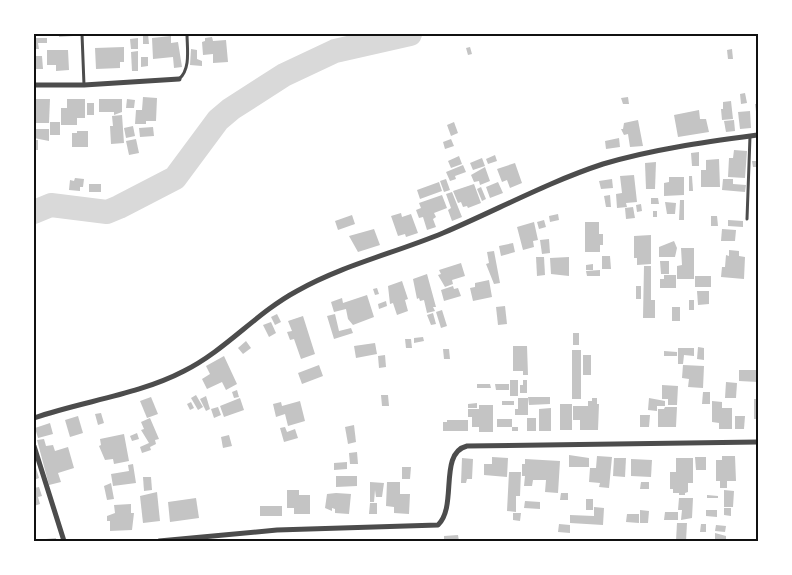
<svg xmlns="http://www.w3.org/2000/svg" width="792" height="575" viewBox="0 0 792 575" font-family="Roboto,sans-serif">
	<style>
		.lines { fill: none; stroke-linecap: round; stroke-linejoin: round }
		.river { stroke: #d9d9d9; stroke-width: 24 }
		.building { fill: #c4c4c4 }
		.service { stroke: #4c4c4c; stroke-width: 3 }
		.minor { stroke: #4c4c4c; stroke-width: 5 }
		.neatline { fill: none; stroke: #111; stroke-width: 2 }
	</style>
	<rect width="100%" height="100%" fill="#fff"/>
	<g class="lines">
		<path class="river" d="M34 212 51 205 107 212 119 207 175 178 218 120 231 109 284 75 335 51 410 34"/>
	</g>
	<g class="building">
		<path d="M59 34H73V36L59 37Z"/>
		<path d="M143 34H148L149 44H143Z"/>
		<path d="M171 36V43L178 42 182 67 174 68 173 57 153 59 152 38Z"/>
		<path d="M212 37 213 41 226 40 228 62 213 63V54L203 55 202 42 205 41V38Z"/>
		<path d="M34 38H47V43H38L39 49H34Z"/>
		<path d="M138 38V49H131L130 39Z"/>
		<path d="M124 47V62H120V68L96 69 95 48Z"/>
		<path d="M470 47 472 54 468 55 466 48Z"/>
		<path d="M191 49 197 50V59L202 61V66L190 65Z"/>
		<path d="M732 49 733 59H728L727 50Z"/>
		<path d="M47 50H68L69 70 56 71V65H47Z"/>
		<path d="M138 51V71H132L131 52Z"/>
		<path d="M34 56H42L43 69H34Z"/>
		<path d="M141 57H148V66L141 67Z"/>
		<path d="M745 93 747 103 741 104 740 94Z"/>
		<path d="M143 97 157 98 156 121H146V124H135L136 110H142Z"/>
		<path d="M628 97 629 104H623L621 98Z"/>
		<path d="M35 99H50L49 123H34Z"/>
		<path d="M67 99H85V118H77V125H61V108H67Z"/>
		<path d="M99 99H122V112L114 115V112H99Z"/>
		<path d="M127 99 135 100 134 108H126Z"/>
		<path d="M731 101 733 119 722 120 721 109H723V102Z"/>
		<rect x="87" y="103" width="7" height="12"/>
		<path d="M755 104H758V119H757Z"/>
		<path d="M699 110 700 119H706L709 132 678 137 674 115Z"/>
		<path d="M750 111 751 128 740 129 738 112Z"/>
		<path d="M122 115 124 143 111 144 110 126H113L112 116Z"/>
		<path d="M638 120 643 146 630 147 628 134 624 135 621 129H623L624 123Z"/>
		<path d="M734 120 735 131 726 132 724 121Z"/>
		<rect x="50" y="122" width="10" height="13"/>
		<path d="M454 122 458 133 451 136 447 125Z"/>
		<path d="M133 126 135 136 126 138 124 128Z"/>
		<path d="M153 127 154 136 140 137 139 128Z"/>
		<path d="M34 129H49V141L34 138Z"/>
		<path d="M77 131H88V147H72V133H77Z"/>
		<path d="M619 138 620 147 606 149 605 141Z"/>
		<path d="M136 139 139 153 129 155 126 141Z"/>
		<path d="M451 139 454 146 445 149 443 142Z"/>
		<rect x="34" y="140" width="4" height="10"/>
		<path d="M734 150 747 151 745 178 728 177 729 158H733Z"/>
		<path d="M699 152V166H692L691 153Z"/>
		<path d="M495 155 497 161 488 164 486 159Z"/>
		<path d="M459 156 462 164 451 168 448 161Z"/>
		<path d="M482 158 485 166 473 170 470 163Z"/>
		<path d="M719 159 720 187H701V170H706V160Z"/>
		<path d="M752 161H758V167H753Z"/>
		<path d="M656 162 655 189H646L645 163Z"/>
		<path d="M515 163 522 183 510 188 507 180 502 182 497 169Z"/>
		<path d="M463 165 466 172 455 176 456 179 450 181 446 172Z"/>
		<path d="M485 167 490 181 480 185 479 181 474 182 471 175Z"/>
		<path d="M634 175 637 202 626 203 627 207 617 208 616 194 622 193 620 176Z"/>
		<path d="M689 176H692L693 191H689Z"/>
		<path d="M669 177H684V195L664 196V183L669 182Z"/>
		<path d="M75 178 84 179 83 187H80V191L69 190 70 180 74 181Z"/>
		<path d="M446 179 450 190 444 192 440 181Z"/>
		<path d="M612 179 613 188 601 189 599 181Z"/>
		<path d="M723 179H733V184L746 185 745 192 722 190Z"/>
		<path d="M439 182 442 191 420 199 417 190Z"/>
		<path d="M498 182 503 193 490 198 486 187Z"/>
		<rect x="89" y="184" width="12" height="8"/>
		<path d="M474 184 481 203 468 208 467 206 463 207 461 202 458 203 453 191Z"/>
		<path d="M481 187 486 199 482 201 477 189Z"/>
		<path d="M452 192 462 217 452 221 448 210 451 208 446 194Z"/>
		<path d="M442 195 447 208 434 213 436 217 433 219 436 227 427 230 423 217 419 218 416 210 421 208 419 203Z"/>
		<path d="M610 195 611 207H606L604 196Z"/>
		<path d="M651 198H658L659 204H651Z"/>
		<path d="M680 200H684V220H679Z"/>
		<path d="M665 202 676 203 675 214H667Z"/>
		<path d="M641 204 642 211 637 212 636 205Z"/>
		<path d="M633 207 635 218 626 219 625 208Z"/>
		<rect x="653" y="211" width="4" height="6"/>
		<path d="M401 213 402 217 411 214 418 233 406 237 405 234 398 236 391 216Z"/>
		<path d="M558 214 559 220 550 222 549 216Z"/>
		<path d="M352 215 355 224 338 230 335 221Z"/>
		<path d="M711 216H717L718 226H711Z"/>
		<path d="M544 220 546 227 539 229 537 222Z"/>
		<path d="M728 220 743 221V227L728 226Z"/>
		<path d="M534 222 538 240 533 241 534 247 523 250 517 227Z"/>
		<path d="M585 222H599V234H603V245H600V252H585Z"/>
		<path d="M374 229 380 245 358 252 349 236Z"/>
		<path d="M722 229 736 230 735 241H721Z"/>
		<path d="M651 235V264L637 265V258H634V236Z"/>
		<path d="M549 239 550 253 542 254 540 240Z"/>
		<path d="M674 241 677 248 675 257H659V247Z"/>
		<path d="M513 243 515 252 501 256 499 246Z"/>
		<path d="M681 248H694V279H677V266L682 265Z"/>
		<path d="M729 250 739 251V256L745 257 744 279 721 277 722 267H725L726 255 729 256Z"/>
		<path d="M494 251 500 283 494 284 486 264 489 263 487 252Z"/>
		<path d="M602 256H610L611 269H602Z"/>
		<path d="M536 257H544L545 275 537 276Z"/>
		<path d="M569 257V276L551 274 550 258Z"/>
		<path d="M660 261H669V274H661Z"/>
		<path d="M461 263 465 276 452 280 453 284 445 287 438 275 441 274 439 270Z"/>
		<path d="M593 264V270H586V265Z"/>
		<path d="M644 266H651V300H655V318H643Z"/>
		<path d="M600 270V276H587L586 271Z"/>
		<path d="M427 274 436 307H433L435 311 427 313 424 300 420 301 419 298 417 299 413 279Z"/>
		<path d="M664 275H676V288H660V279H664Z"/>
		<rect x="695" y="276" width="16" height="11"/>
		<path d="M489 280 492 297 473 301 470 288 475 287V283Z"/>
		<path d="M402 281 408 299 405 300 408 311 397 315 393 303 390 304 388 286Z"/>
		<path d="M453 286 454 289 458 288 461 296 444 301 441 290Z"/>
		<rect x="636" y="286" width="5" height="13"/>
		<path d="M377 288 379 294 375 295 373 289Z"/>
		<path d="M697 291H709V304L698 305Z"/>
		<path d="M367 295 374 317 353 325 348 319 346 309 334 312 331 302 342 298 343 303Z"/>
		<rect x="689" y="300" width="5" height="10"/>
		<path d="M386 301 387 306 379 309 378 304Z"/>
		<path d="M505 306 507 324 498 325 496 307Z"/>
		<rect x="672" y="307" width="8" height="14"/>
		<path d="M442 310 447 326 441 328 436 312Z"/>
		<path d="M433 313 436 324 431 325 427 315Z"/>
		<path d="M277 314 281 322 275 325 271 317Z"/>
		<path d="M335 314 339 331 351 328 353 333 334 339 327 316Z"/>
		<path d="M303 316 315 354 301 359 294 339 290 340 287 332 292 331 288 321Z"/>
		<path d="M271 322 276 333 269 337 263 325Z"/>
		<rect x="573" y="333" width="6" height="12"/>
		<path d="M423 337 424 341 414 343V338Z"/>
		<path d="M405 339H411L412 348H406Z"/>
		<path d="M246 341 251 348 243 354 238 348Z"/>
		<path d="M375 343 377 354 356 358 354 346Z"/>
		<path d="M513 346H527L528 375H523V371H513Z"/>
		<path d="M698 347 704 348V360L697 359Z"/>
		<path d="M678 348H694V356L684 355 683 364H678Z"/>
		<path d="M443 349H449L450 359H444Z"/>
		<rect x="572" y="350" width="9" height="49"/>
		<path d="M664 351 677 352V356H664Z"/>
		<path d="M385 355 386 367 379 368 378 356Z"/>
		<rect x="583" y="355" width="8" height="20"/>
		<path d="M224 356 237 384 226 390 222 382 207 389 202 379 210 374 206 366Z"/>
		<path d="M319 365 323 376 302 384 298 373Z"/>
		<path d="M683 365 704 366 703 388 688 387 689 379 682 378Z"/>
		<path d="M739 370H758V382L739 381Z"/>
		<rect x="510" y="380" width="8" height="16"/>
		<path d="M523 380H527V393H520V385H523Z"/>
		<path d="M726 382 737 383 736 398H725Z"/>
		<path d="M477 384H490L491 388H477Z"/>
		<path d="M495 384H509V390H496Z"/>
		<path d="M662 385 678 386 677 405H668V399H662Z"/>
		<path d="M237 390 239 397 234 398 232 392Z"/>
		<path d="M703 392H710V404H702Z"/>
		<path d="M196 395 203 407 198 410 191 398Z"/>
		<path d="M381 395H388L389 406H382Z"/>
		<path d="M206 396 210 409 206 411 200 399Z"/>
		<path d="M151 397 158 414 147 418 140 401Z"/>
		<path d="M528 397H550V404L529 405Z"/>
		<path d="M240 398 244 410 224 417 220 406Z"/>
		<path d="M518 398H528V415H515V409H518Z"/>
		<path d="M592 398H597V404H599L598 430H580V420H573V406H588V401H592Z"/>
		<path d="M649 398 665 401V406H657V411L648 410Z"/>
		<rect x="754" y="399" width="4" height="20"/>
		<path d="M300 401 305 421 288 426 285 414 276 417 273 404 281 402 282 406Z"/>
		<rect x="502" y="401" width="12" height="4"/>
		<path d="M712 401 722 402V408H732V429H719V423L712 422Z"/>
		<path d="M191 402 194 408 190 410 187 404Z"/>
		<path d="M477 403V408H468V404Z"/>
		<rect x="560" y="404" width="12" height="26"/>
		<path d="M479 405H493V432H479V427H472V417H468V409H479Z"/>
		<path d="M218 407 221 415 214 418 211 409Z"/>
		<path d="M665 407H677L676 427H658V409H664Z"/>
		<path d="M551 408V431H539V409Z"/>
		<path d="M101 413 104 423 98 425 95 414Z"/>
		<path d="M640 415H650L649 427H640Z"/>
		<path d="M78 416 83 433 70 437 65 420Z"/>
		<path d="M735 416H745L744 429H735Z"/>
		<path d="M150 418 159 439 155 440 156 444 150 447 151 450 142 453 140 447 149 443 141 430 144 429 141 422Z"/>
		<rect x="527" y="418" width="9" height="13"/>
		<rect x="497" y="419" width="15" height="8"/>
		<path d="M447 420H468V431H443V422H447Z"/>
		<path d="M50 423 53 434 38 438 35 428Z"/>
		<path d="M354 425 356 442 348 444 345 427Z"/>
		<path d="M285 427 287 432 295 429 298 438 284 442 280 428Z"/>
		<rect x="512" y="427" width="6" height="4"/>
		<path d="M137 433 139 439 132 441 130 436Z"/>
		<path d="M124 434 129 461 114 464 113 459 105 460 99 446 101 445 100 439Z"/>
		<path d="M229 435 232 446 223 448 221 437Z"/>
		<path d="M44 439 46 446 53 445 55 451 68 447 74 468 58 473 61 482 49 485 37 440Z"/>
		<path d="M357 452 358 464H350L349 453Z"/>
		<path d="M569 455 589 458V467H569Z"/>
		<path d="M597 456 612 457 609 488 599 487 600 483 589 482 590 468H596Z"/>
		<path d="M722 456H735L736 481H727V488H720V481H716V460H722Z"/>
		<path d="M492 457 508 458 507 477 484 475V464H492Z"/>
		<path d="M695 457H706V470H696Z"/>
		<path d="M462 458 473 459 472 479H467L466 483H461Z"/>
		<path d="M614 458H626L625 477 613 476Z"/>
		<path d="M676 458H693V483H688V492L685 493V495H679V493H673V489H670V472H676Z"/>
		<path d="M525 459 560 461 558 493 545 492 546 480H533L532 486H524L525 476H522V464H525Z"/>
		<path d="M631 459 652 460 651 477 631 476Z"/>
		<path d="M34 461 39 478 34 480Z"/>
		<path d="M347 462V469L334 470V463Z"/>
		<path d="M133 464 136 483 113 486 111 474 129 471 128 465Z"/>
		<rect x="756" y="465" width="2" height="11"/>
		<path d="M402 467H411L410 479H402Z"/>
		<path d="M509 472H521L520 496H516V512L507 511Z"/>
		<path d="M336 476H357V486L336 487Z"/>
		<path d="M143 477H151L152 490 144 491Z"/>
		<path d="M370 482 384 483 382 497H376L375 490 374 502H370Z"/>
		<path d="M387 482H400V494H410L409 514 394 513V507L386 506Z"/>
		<path d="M641 482H649V489H640Z"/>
		<path d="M111 483 114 499 107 500 104 486Z"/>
		<path d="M39 487 42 496 38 497 40 504 34 506V488Z"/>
		<path d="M287 490H299V495H310V514H294V508H287Z"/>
		<path d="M724 490 734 491 733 507H724Z"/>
		<path d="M157 492 160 521 143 523 140 496Z"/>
		<path d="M336 493 351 494 349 514 335 513V509L332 508V511L325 508 327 494Z"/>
		<path d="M561 493H568V500H560Z"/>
		<path d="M707 495 718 496V498H707Z"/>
		<path d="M196 498 199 518 170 522 168 502Z"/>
		<path d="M679 498H693L692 518 681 520 682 510H678Z"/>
		<rect x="586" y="499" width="7" height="11"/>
		<path d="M525 501 540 502V509L524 508Z"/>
		<path d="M370 503H377V514H369Z"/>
		<path d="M131 504V513H134L132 530 110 531V521H107V516L115 513 114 505Z"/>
		<rect x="260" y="506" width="22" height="10"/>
		<path d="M594 507 604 508 603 525 570 523V515L594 516Z"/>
		<path d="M724 508H731V516L724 515Z"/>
		<path d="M640 510 649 511 648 523H640Z"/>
		<path d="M706 510H717V517L706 516Z"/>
		<path d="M665 512H678V520H664Z"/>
		<path d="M513 513H521L520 521 513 520Z"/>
		<path d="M627 514H639V523L626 522Z"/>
		<path d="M677 523H687L686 541H676Z"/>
		<path d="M559 524 570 525V533L558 532Z"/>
		<path d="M701 524H706V532H700Z"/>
		<path d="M716 525 726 526 725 532 715 531Z"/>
		<path d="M715 533 726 536V541H715Z"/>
		<path d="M458 535 459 541H444V536Z"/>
		<path d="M56 538V541H46V539Z"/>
	</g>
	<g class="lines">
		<g class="service">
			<path d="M82 34 84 85"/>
			<path d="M179 79C191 69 187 48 187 34"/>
			<path d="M747 219 750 136"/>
		</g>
		<g class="minor">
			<path d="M34 85H84L179 79"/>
			<path d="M34 418C83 401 138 395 184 371 226 350 256 313 297 291 343 265 395 253 443 233 497 210 548 182 603 164 653 149 706 142 758 135"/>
			<path d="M34 446 64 541"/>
			<path d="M159 541 277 530 438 525C458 506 438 453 467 446L758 442"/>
		</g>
	</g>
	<rect width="792" height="575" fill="none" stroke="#ffffff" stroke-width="70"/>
	<rect x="35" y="35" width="722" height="505" class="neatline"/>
</svg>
